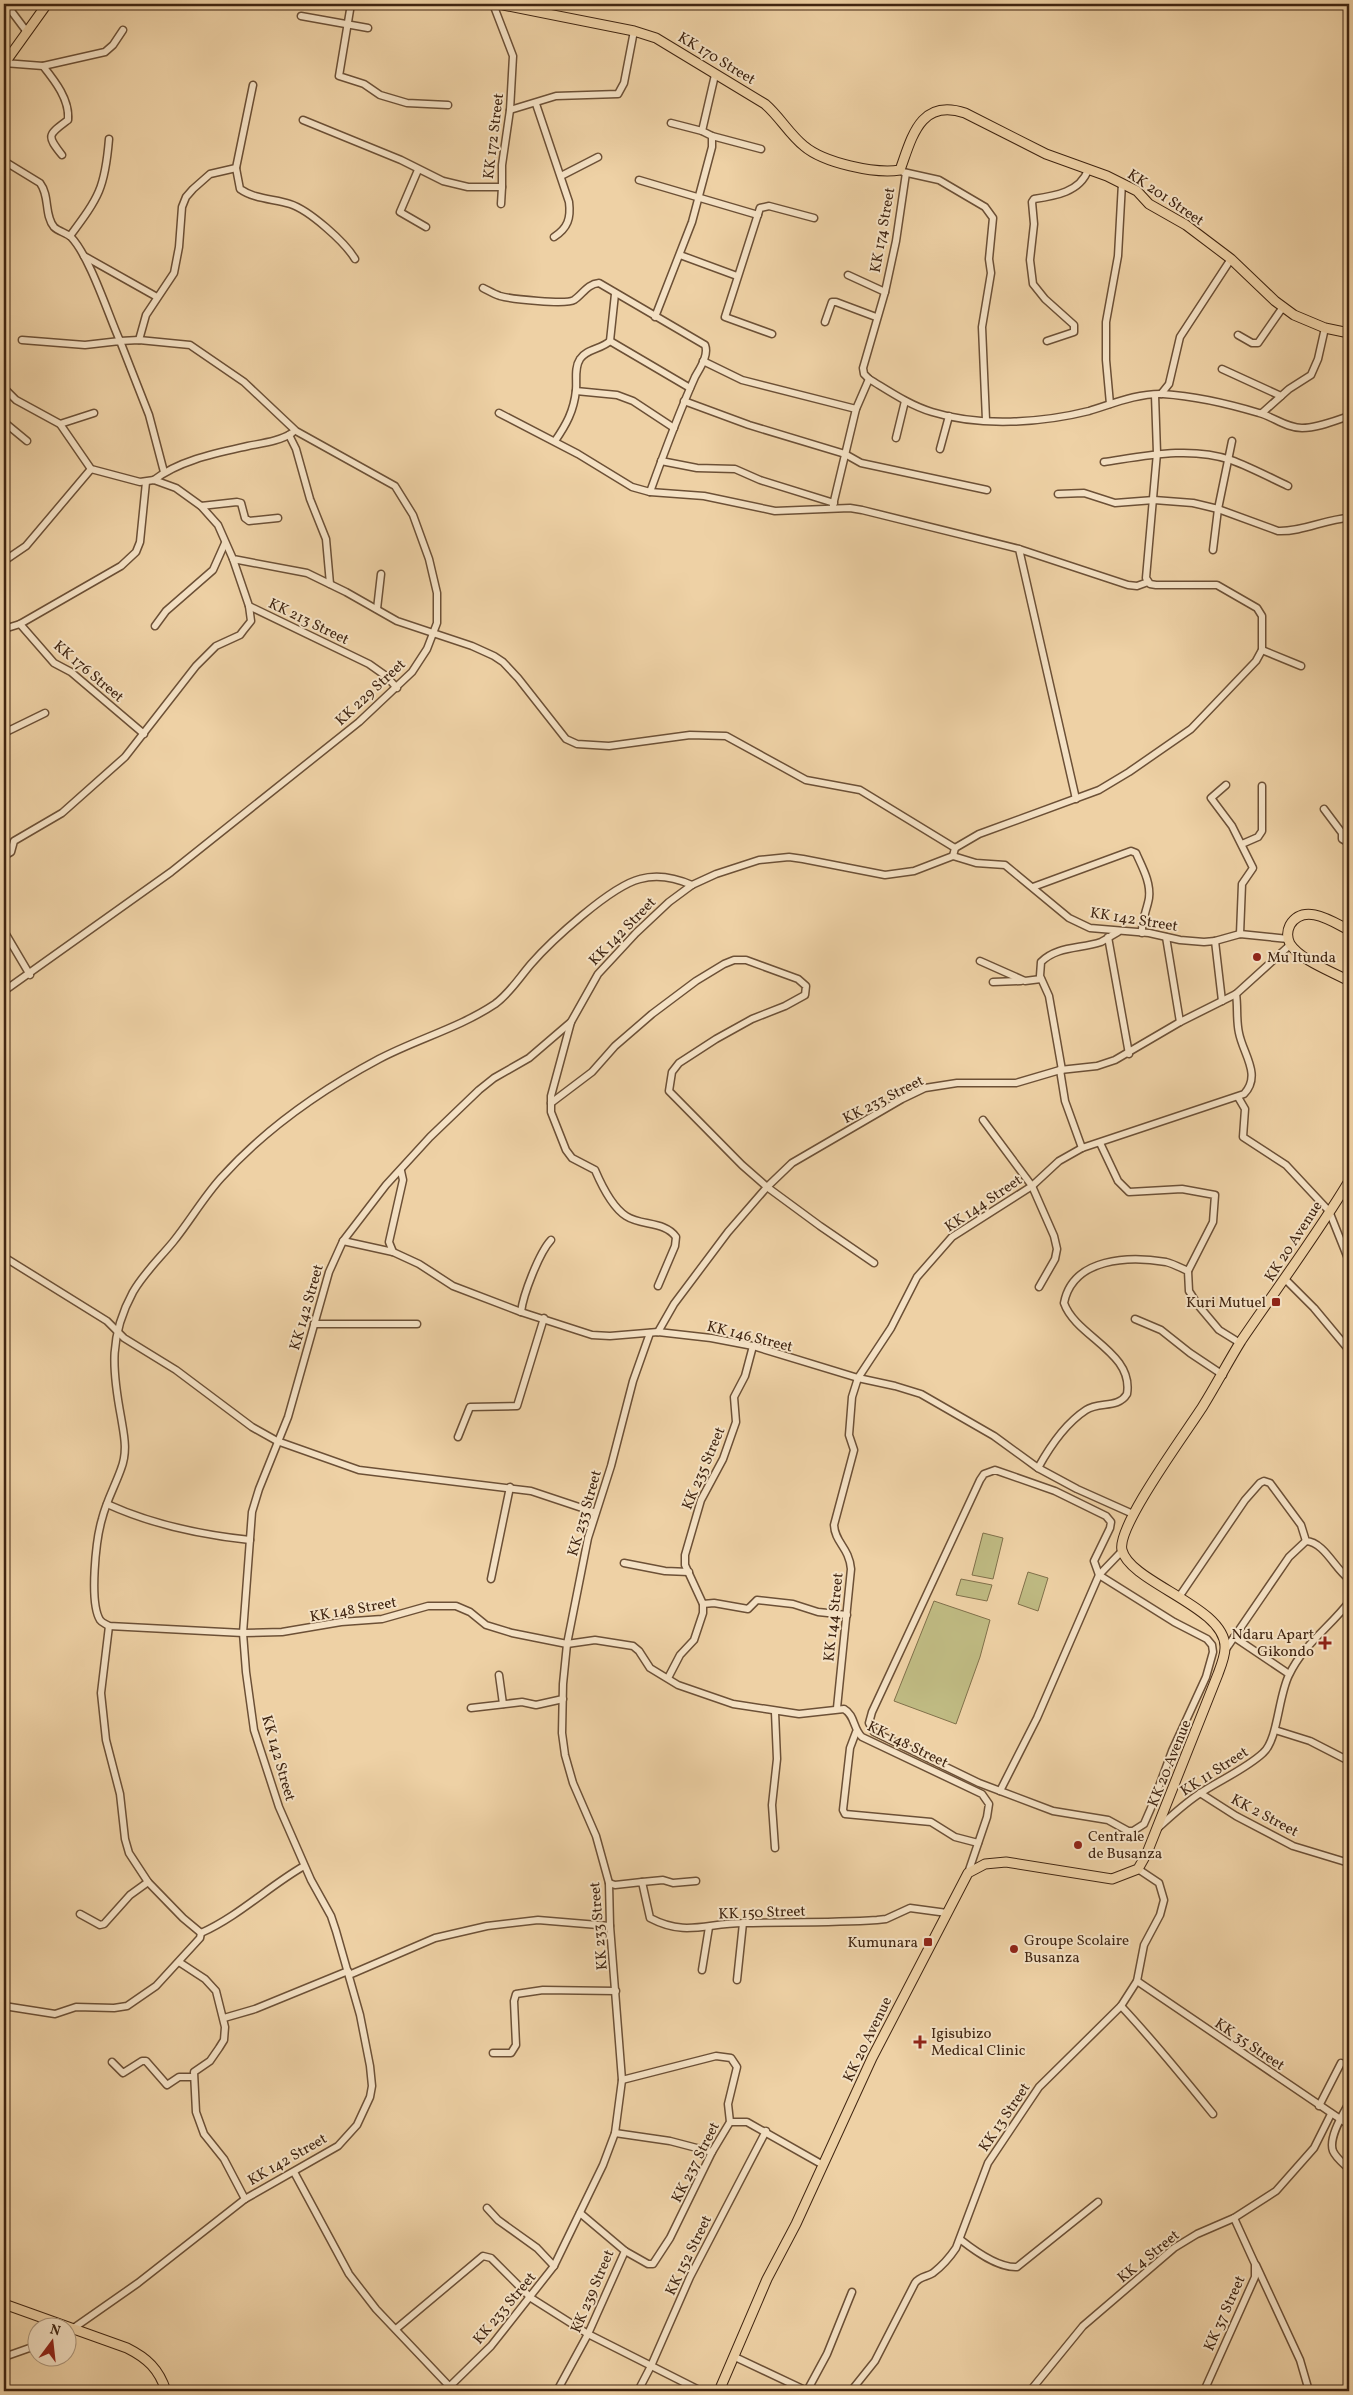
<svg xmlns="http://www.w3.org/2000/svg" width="1353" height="2395" viewBox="0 0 1353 2395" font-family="Vollkorn,serif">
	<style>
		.green { fill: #bfba82; stroke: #80704a }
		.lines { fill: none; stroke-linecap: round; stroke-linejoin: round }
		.minor-casing { stroke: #6c5036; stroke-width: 9 }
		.major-casing { stroke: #402511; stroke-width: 11 }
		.minor { stroke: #f4e1c4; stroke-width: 6 }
		.major { stroke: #eed1a5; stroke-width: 9 }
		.poi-dot { fill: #8f2418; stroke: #f4e1c4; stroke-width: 2 }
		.labels { text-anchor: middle; stroke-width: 4; stroke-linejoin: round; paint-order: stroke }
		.street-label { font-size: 15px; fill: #402511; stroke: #f4e1c4 }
		.poi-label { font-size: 15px; fill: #402511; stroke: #f4e1c4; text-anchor: start }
	</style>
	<rect width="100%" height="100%" fill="#eed1a5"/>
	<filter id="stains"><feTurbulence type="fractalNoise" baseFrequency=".004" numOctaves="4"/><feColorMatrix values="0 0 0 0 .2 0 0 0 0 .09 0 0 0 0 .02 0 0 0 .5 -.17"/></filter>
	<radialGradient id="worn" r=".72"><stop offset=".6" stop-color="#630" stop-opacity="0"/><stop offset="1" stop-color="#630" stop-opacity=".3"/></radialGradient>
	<g class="green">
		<path d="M983 1533 1003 1538 993 1579 972 1575Z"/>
		<path d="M1028 1572 1048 1578 1038 1611 1018 1604Z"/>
		<path d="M961 1579 992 1585 987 1601 956 1595Z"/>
		<path d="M934 1601 990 1620 980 1657 956 1724 894 1701Z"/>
	</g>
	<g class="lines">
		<defs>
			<g id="minor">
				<path d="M6 4 27 32"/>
				<path d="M351 4 339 76 364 84 380 95 407 103 448 105"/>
				<path d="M301 16 368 28"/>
				<path d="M4 63 43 66C55 81 70 100 68 120 48 135 46 135 62 155"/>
				<path d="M43 66 105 52 113 45 123 30"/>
				<path d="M536 104 569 202C571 218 568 228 554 237"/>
				<path d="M510 110 556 96 618 94 624 83 634 31"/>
				<path d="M303 120 401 160 443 181 468 187H502V165L510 110 513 56 493 4"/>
				<path d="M671 123 702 131"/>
				<path d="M712 136 761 149"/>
				<path d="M4 161 40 183C50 196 44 215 54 227 58 231 66 233 71 237 90 257 108 314 120 341L139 340 190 345 244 382 296 431 395 486 413 515 429 559 437 593V623L427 649 412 672 359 722 171 872 4 991"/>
				<path d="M236 168 240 189C254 199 274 199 290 204 309 210 345 242 355 259"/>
				<path d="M418 170 400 212 426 227"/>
				<path d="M903 172 939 180 985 207 993 218 989 259 991 273 982 327 986 420"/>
				<path d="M906 173 896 241 885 292 863 368 864 374 869 379C889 391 909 405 932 412 980 427 1041 423 1089 411 1112 404 1138 393 1163 394 1194 396 1229 404 1259 413 1274 417 1286 428 1302 428 1318 428 1334 421 1349 416"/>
				<path d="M561 176 598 157"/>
				<path d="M639 180 758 215"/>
				<path d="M501 204 502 187"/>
				<path d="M70 236C99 197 105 188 109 139"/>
				<path d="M680 255 737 276"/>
				<path d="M84 256 157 297"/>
				<path d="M848 275 885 292"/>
				<path d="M483 288C489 291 494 294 500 296 511 299 566 305 574 300 583 294 587 284 599 283L705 345C709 355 700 368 695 377 678 415 664 453 650 492"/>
				<path d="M655 317 692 222 712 147V136L702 131 715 75"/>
				<path d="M825 322 832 302H836L876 317"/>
				<path d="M772 334 725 317 760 208 769 206 814 218"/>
				<path d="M1238 335 1252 343H1258L1283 307"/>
				<path d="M22 340 85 345 120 341 149 415 164 472"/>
				<path d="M139 340 146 315 174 273 179 247 182 207 186 197 193 189 210 174 236 168 253 85"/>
				<path d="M610 341 690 388"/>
				<path d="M1047 341 1074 332V325L1045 299 1033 284 1030 260 1034 224 1032 202 1034 199C1055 196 1080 192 1088 170"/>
				<path d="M703 361 742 380 856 409"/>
				<path d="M1222 369 1281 396"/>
				<path d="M4 388 16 400 60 424 91 469 140 482 154 480 176 488 201 506 218 525 233 559 307 573 346 592 397 621 472 646 494 656 503 662 518 678 566 739 577 744 609 746 690 735 726 736 806 780 860 790 955 848 953 856"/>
				<path d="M576 391 617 395 633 401 674 428"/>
				<path d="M1161 394 1169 384 1180 337 1231 259"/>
				<path d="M684 401 749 425 845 454 861 463 987 490"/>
				<path d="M1110 404 1106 360V322L1118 256 1122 183"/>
				<path d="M499 413 578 454 632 487 650 492 704 496 775 511 850 508 862 510 1019 549 1076 799"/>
				<path d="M1262 413 1289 389 1311 375 1318 359 1325 328"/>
				<path d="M4 422 27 441"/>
				<path d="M60 424 94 413"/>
				<path d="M289 435 296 449 310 499 326 539 330 584"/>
				<path d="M896 438 905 401"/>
				<path d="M555 441C566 425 574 411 576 390 577 380 574 368 580 359 586 349 602 349 610 341L615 294"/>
				<path d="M940 449 949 416"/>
				<path d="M661 461 697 468 735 469 760 480 834 503"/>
				<path d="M1104 462C1145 456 1190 446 1231 460 1250 467 1269 477 1288 486"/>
				<path d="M154 480C180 460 217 453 248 446 263 443 280 441 292 433"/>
				<path d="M1058 494 1084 493 1115 503 1154 500 1193 503 1218 509 1278 531C1303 532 1325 519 1349 518"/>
				<path d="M833 505 856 409 869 379"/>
				<path d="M201 506 237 502 241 503 245 518 249 521 278 518"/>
				<path d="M1019 549 1128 585 1137 586 1148 582"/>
				<path d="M1213 550 1218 509 1232 441"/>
				<path d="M233 559 249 606 369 664 386 676 397 688"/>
				<path d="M4 561 26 546 91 469"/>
				<path d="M377 609 381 574"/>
				<path d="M20 624 54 663 71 672 144 734"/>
				<path d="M155 626 166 611 213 570 225 543"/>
				<path d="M4 629 20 624 121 566 136 552 140 542 146 482"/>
				<path d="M1262 650 1301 666"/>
				<path d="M4 733 45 713"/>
				<path d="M1226 785 1211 798 1232 826 1253 868 1242 884 1240 934"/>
				<path d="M1324 809 1342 833V839L1349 843"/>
				<path d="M1242 844 1258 837 1262 831V786"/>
				<path d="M955 848 979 834 1099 790 1129 772 1191 729 1256 661 1262 650V616L1257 608 1217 585H1156L1150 584 1146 578 1157 453 1155 395"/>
				<path d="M4 856 11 852 14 841 62 813 125 757 196 666 216 646 240 635 243 631 251 621 249 606"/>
				<path d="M692 885C676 878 657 874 640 879 611 886 551 941 531 964 519 978 510 993 495 1004 459 1028 417 1039 379 1059 321 1090 266 1128 221 1178 203 1198 190 1221 173 1242 159 1259 144 1273 133 1292 109 1336 112 1369 121 1417 124 1435 128 1451 121 1469 115 1486 106 1502 102 1519 96 1539 89 1602 100 1620 102 1623 106 1624 109 1626L243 1633 282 1632 341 1622 382 1619 428 1606H456L470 1612 486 1625 512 1633 567 1644 595 1640 633 1646 639 1651 650 1668 678 1685 733 1704 799 1714 844 1709C855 1715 853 1729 862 1737L982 1794 989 1804 987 1817 968 1873"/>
				<path d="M1033 887 1131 851 1136 853C1142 867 1151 882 1149 898 1147 910 1141 921 1142 933"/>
				<path d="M4 931 30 975"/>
				<path d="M1108 937 1129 1054"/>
				<path d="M1166 937 1180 1022"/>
				<path d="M1215 941 1222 1001"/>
				<path d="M980 961 1025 981 1041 979"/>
				<path d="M993 982 1021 981"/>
				<path d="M571 1022 551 1096V1112L566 1150 572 1158 595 1170C601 1184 612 1207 626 1216 641 1226 665 1221 676 1237L675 1246 658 1286"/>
				<path d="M1060 1070 1065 1101 1082 1148"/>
				<path d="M1062 1070 1049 996 1040 976 1041 962C1057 946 1080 949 1101 942 1107 939 1112 935 1118 932"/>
				<path d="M1238 1097 1245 1109 1243 1137 1286 1165 1329 1211 1349 1261"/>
				<path d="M551 1103 592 1072 615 1046 652 1014 696 981 724 964 734 960H746L798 979 806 986 805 995 785 1006 752 1019 716 1039 679 1063 672 1072 669 1091 742 1165 767 1187 820 1226 874 1263"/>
				<path d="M983 1120 1032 1186 1054 1236 1057 1249 1055 1259 1039 1287"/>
				<path d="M1100 1143 1118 1181 1129 1192 1182 1189 1215 1195 1213 1222 1188 1271"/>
				<path d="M343 1241 393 1252 419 1264 453 1286 521 1312 592 1335 610 1336 658 1332 711 1338 753 1346 858 1378 895 1386 921 1394 994 1436 1038 1468 1077 1489 1133 1514"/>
				<path d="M393 1252 389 1242 403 1180 401 1171"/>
				<path d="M4 1257 107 1321 124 1338 176 1370 252 1427 277 1441 359 1470 531 1491 594 1512"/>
				<path d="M1285 1279 1314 1308 1349 1350"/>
				<path d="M521 1312C523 1295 539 1253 551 1240"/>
				<path d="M1135 1319 1161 1330 1190 1353 1223 1375"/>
				<path d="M314 1324H417"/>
				<path d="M658 1332 674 1304 728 1232 767 1187 792 1163 902 1099 925 1088 957 1083H1016L1060 1070 1097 1066 1115 1060 1180 1022 1236 994 1290 945"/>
				<path d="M458 1437 470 1407 517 1406 544 1318"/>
				<path d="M1038 1468C1049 1448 1066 1423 1086 1410 1099 1401 1118 1409 1127 1394 1134 1352 1076 1337 1064 1303 1073 1257 1130 1256 1166 1262 1174 1264 1181 1268 1188 1271L1189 1291 1198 1305 1219 1330 1240 1343"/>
				<path d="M995 1470 1055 1491 1106 1516 1111 1522 1110 1528 1094 1561 1099 1575 1174 1622 1207 1639 1212 1645 1213 1652 1206 1677 1172 1751 1151 1808 1144 1824 1133 1831H1128L1108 1820 1053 1811 979 1783 874 1732 869 1723 872 1712 980 1480 984 1474Z"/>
				<path d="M107 1504C151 1524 202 1535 250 1540"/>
				<path d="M624 1563 665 1571 689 1572"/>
				<path d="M491 1579 510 1487"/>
				<path d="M1179 1597 1245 1500 1260 1483 1264 1481 1270 1483 1301 1525 1306 1541C1324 1542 1335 1569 1349 1579"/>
				<path d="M703 1604 714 1603 748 1609 757 1600 793 1604 818 1612 847 1615"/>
				<path d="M109 1626 101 1693 106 1740 120 1794 125 1839 129 1853 148 1882 183 1918 201 1933"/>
				<path d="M1234 1637 1289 1674"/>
				<path d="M1226 1649 1289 1557 1306 1541"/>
				<path d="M499 1675 503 1704"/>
				<path d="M668 1678 680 1655 694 1640 703 1613V1604L685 1565V1555L701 1500 723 1459 736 1422 734 1397 745 1376 753 1346"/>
				<path d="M471 1708 522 1702 536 1705 563 1699"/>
				<path d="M837 1708 851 1569C849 1547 835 1543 834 1525L854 1450 849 1435 852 1397 858 1378 891 1328 917 1277 952 1237 1032 1186 1059 1161 1082 1148 1244 1094C1262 1075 1243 1054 1239 1033 1236 1020 1238 1007 1236 994"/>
				<path d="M775 1712 777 1759 772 1805 775 1848"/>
				<path d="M1275 1730 1310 1741 1349 1761"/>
				<path d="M856 1732 850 1748 843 1810 845 1814 931 1822 955 1837 978 1843"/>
				<path d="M1000 1791 1037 1718 1099 1575 1122 1551"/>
				<path d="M1200 1793 1236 1816 1293 1846 1349 1863"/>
				<path d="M1158 1828C1171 1816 1184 1804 1199 1794 1218 1781 1246 1769 1263 1753 1278 1740 1278 1697 1289 1675 1303 1645 1330 1627 1349 1602"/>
				<path d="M642 1882 663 1880 673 1883 696 1881"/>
				<path d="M609 1883 615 1885 642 1882 650 1918C686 1937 706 1923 743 1923 788 1922 832 1923 877 1920L886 1919 910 1908 947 1913"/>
				<path d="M80 1914 100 1925 104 1924 130 1895 148 1882"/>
				<path d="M179 1962 205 1979 216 1991 225 2027 224 2040 219 2048 210 2061 194 2072 196 2112 204 2134 224 2159 245 2199"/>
				<path d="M702 1970 709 1927"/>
				<path d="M349 1975 435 1938 487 1926 538 1920 610 1926"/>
				<path d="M737 1980 743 1923"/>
				<path d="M1137 1981 1349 2125"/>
				<path d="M4 2006 55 2014 76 2007 114 2008 127 2006 156 1986 200 1938 201 1933C239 1916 269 1886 304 1866"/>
				<path d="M1121 2006C1153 2040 1183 2077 1213 2114"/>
				<path d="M224 2018 255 2009 348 1971"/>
				<path d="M493 2053H511L516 2045 514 2001 516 1994 543 1990 616 1991"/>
				<path d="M112 2062 123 2073 142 2061H146L167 2085 179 2077H193"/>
				<path d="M622 2080 716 2056 731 2058 737 2067 728 2104 730 2122 712 2152 670 2238 653 2264H648L625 2251"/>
				<path d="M1349 2103C1343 2114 1328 2138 1333 2151 1336 2158 1344 2164 1349 2169"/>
				<path d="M1319 2106 1341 2063"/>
				<path d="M730 2122H747L823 2165"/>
				<path d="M615 2133 670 2141 712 2152"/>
				<path d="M294 2172 349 2274 376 2309 450 2387"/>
				<path d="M487 2208 498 2220 537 2248 554 2266"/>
				<path d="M961 2240C975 2251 998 2268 1017 2267L1098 2202"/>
				<path d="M1256 2265 1300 2360 1309 2391"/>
				<path d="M396 2329 483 2256 491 2258 531 2298 588 2334 701 2391"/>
				<path d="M68 2332 138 2283 245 2199 338 2146 357 2125 370 2097 372 2086 370 2066 360 2015 336 1931 331 1916 311 1880 279 1807 254 1730 246 1672 243 1633 252 1512 259 1489 288 1417 329 1272 343 1241 386 1185 430 1137 479 1090 494 1078 529 1058 571 1022 598 974 636 933 669 902 692 885 716 874 759 860 789 857 803 859 885 875 914 871 953 856 976 863 1005 865 1069 918 1090 928 1149 933 1180 940 1204 942 1215 941 1240 934 1288 939"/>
				<path d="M4 2357 38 2345"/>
				<path d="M735 2357 807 2391 827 2354 852 2292"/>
				<path d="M445 2391 491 2346 554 2266 603 2165 615 2133 622 2080 610 1926 609 1883 596 1836 573 1783 565 1755 562 1733 563 1684 567 1644 588 1538 611 1466 633 1381 650 1333"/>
				<path d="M557 2391 588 2334 625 2251 580 2213"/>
				<path d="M638 2391 651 2366 690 2277 766 2131"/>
				<path d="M851 2391 875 2361 915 2283C920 2276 927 2277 933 2273 942 2266 950 2257 956 2248L988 2163 1039 2087 1121 2006 1137 1981 1144 1945 1160 1915 1164 1900 1159 1883 1138 1869"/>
				<path d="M1030 2391 1083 2326 1174 2248 1197 2234 1234 2218 1276 2191 1314 2148 1331 2114"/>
				<path d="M1204 2391 1255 2277V2264L1234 2218"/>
			</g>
			<g id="major">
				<path d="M498 4 634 31 656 38 765 104C780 117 789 134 804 146 824 163 875 174 900 170 912 137 920 98 965 113L1046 154 1107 176 1137 191 1149 204 1186 225 1231 259 1275 301 1294 315 1325 328 1349 333"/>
				<path d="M4 64 47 4"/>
				<path d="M1349 930C1333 922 1304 902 1290 925 1287 931 1287 938 1290 944 1300 960 1333 972 1349 981"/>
				<path d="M4 2304 127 2348C147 2358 159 2369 166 2391"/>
				<path d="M719 2391 767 2279 796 2224 872 2058 968 1873 985 1864 1006 1862 1112 1879 1138 1869 1147 1853 1218 1674C1221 1666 1225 1656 1225 1648 1227 1607 1130 1583 1122 1550 1116 1527 1188 1430 1203 1406 1216 1385 1228 1362 1241 1341 1277 1288 1316 1236 1349 1181"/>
			</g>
		</defs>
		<use href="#minor" class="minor-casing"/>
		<use href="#major" class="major-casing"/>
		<use href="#minor" class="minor"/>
		<use href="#major" class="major"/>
	</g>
	<g class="poi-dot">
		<circle cx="1257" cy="957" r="5"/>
		<rect x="1271" y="1297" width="10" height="10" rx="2.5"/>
		<path d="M1322.5 1635.5h5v5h5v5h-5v5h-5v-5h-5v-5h5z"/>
		<circle cx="1078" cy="1845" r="5"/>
		<rect x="923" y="1937" width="10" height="10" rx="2.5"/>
		<circle cx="1014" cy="1949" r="5"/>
		<path d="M917.5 2034.5h5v5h5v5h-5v5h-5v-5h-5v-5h5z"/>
	</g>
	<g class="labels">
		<g class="street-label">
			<text transform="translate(717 58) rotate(31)" y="5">KK 170 Street</text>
			<text transform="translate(493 136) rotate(-83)" y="5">KK 172 Street</text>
			<text transform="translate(1166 197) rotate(34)" y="5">KK 201 Street</text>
			<text transform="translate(882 230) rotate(-80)" y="5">KK 174 Street</text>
			<text transform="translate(309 621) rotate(26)" y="5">KK 213 Street</text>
			<text transform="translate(89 671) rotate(40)" y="5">KK 176 Street</text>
			<text transform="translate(370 692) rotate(-43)" y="5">KK 229 Street</text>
			<text transform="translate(1134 919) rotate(9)" y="5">KK 142 Street</text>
			<text transform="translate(622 931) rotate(-46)" y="5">KK 142 Street</text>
			<text transform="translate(883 1099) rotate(-27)" y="5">KK 233 Street</text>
			<text transform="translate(983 1203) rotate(-34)" y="5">KK 144 Street</text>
			<text transform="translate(1293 1241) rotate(-57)" y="5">KK 20 Avenue</text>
			<text transform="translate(306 1307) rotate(-74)" y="5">KK 142 Street</text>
			<text transform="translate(750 1336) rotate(14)" y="5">KK 146 Street</text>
			<text transform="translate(703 1468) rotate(-67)" y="5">KK 235 Street</text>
			<text transform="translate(584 1513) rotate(-74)" y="5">KK 233 Street</text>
			<text transform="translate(353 1609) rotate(-10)" y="5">KK 148 Street</text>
			<text transform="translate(833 1617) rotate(-84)" y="5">KK 144 Street</text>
			<text transform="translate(908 1744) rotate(26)" y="5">KK 148 Street</text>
			<text transform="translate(279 1758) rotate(74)" y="5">KK 142 Street</text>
			<text transform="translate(1169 1763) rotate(-68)" y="5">KK 20 Avenue</text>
			<text transform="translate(1214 1771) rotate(-33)" y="5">KK 11 Street</text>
			<text transform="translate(1265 1815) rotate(28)" y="5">KK 2 Street</text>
			<text transform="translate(762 1912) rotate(-2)" y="5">KK 150 Street</text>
			<text transform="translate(598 1926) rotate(-95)" y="5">KK 233 Street</text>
			<text transform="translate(867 2039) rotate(-64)" y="5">KK 20 Avenue</text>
			<text transform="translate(1250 2044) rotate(34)" y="5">KK 35 Street</text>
			<text transform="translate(1004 2117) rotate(-56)" y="5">KK 13 Street</text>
			<text transform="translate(287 2159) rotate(-30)" y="5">KK 142 Street</text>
			<text transform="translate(695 2162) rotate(-63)" y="5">KK 237 Street</text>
			<text transform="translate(688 2255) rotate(-64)" y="5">KK 152 Street</text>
			<text transform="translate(1148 2256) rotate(-39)" y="5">KK 4 Street</text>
			<text transform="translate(592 2291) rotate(-67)" y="5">KK 239 Street</text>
			<text transform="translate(504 2308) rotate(-50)" y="5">KK 233 Street</text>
			<text transform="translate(1224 2313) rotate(-66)" y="5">KK 37 Street</text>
		</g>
		<g class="poi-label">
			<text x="1267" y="962">Mu Itunda</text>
			<text x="1266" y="1307" text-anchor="end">Kuri Mutuel</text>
			<text x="1314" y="1639" text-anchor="end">Ndaru Apart<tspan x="1314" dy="17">Gikondo</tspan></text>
			<text x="1088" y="1841">Centrale<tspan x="1088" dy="17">de Busanza</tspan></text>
			<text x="1024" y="1945">Groupe Scolaire<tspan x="1024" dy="17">Busanza</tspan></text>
			<text x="918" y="1947" text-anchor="end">Kumunara</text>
			<text x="931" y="2038">Igisubizo<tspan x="931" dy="17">Medical Clinic</tspan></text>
		</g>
	</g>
	<rect width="1353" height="2395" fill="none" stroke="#eed1a5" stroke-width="20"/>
	<rect x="5" y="5" width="1343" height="2385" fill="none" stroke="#402511" stroke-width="2.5"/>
	<rect x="10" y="10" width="1333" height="2375" fill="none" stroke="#402511"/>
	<g transform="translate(52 2342) rotate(15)"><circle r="24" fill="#f4e1c4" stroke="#ac967c"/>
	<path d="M0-4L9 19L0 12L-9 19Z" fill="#8f2418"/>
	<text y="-8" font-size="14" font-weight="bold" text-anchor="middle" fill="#402511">N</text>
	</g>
	<rect width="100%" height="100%" filter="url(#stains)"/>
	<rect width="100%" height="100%" fill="url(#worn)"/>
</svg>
